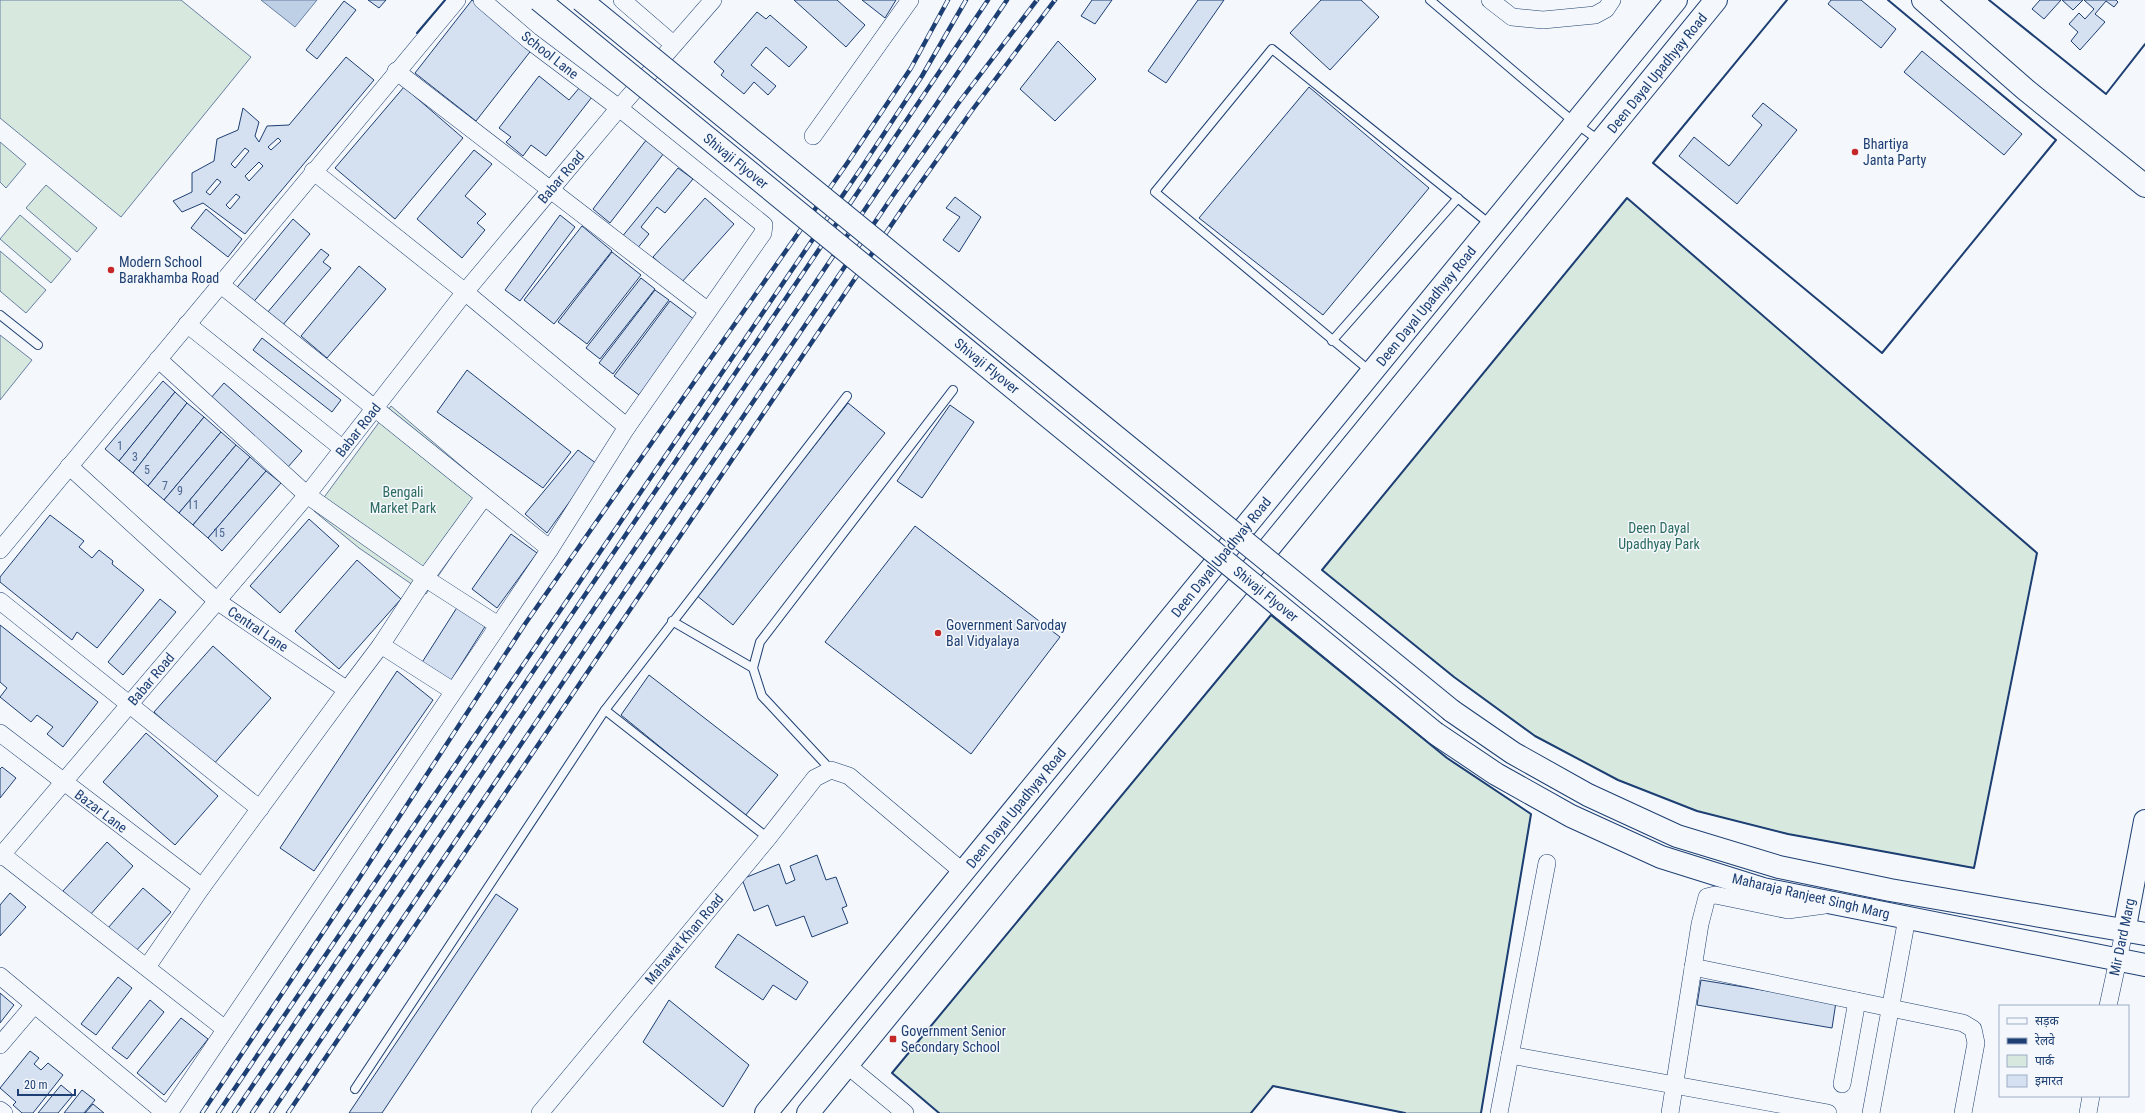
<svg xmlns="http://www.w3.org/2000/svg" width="2145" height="1113" viewBox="0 0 2145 1113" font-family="'Roboto Condensed','Noto Sans Devanagari',sans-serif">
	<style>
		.green { fill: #d7e8df; stroke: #687fa3 }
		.water { fill: #bed0e5; stroke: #687fa3 }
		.building { fill: #d5e0f0; stroke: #1d3f73; fill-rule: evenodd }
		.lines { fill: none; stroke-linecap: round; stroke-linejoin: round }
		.lane-casing { stroke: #1d3f73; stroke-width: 10 }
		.street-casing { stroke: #1d3f73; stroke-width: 18 }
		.secondary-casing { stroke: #1d3f73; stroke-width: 24 }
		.lane { stroke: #f4f7fb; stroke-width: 8 }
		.street { stroke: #f4f7fb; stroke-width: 17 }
		.secondary { stroke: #f4f7fb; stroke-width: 22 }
		.rail-casing { stroke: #1d3f73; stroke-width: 4.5 }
		.rail { stroke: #f4f7fb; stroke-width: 3; stroke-dasharray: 9; stroke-linecap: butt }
		.secondary-bridge-casing { stroke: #1d3f73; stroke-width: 24; stroke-linecap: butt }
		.secondary-bridge { stroke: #f4f7fb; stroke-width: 22 }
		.wall { stroke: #1d3f73; stroke-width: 2 }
		.poi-dot { fill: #c62828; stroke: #f4f7fb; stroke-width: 1.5 }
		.labels { text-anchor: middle; stroke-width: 3; stroke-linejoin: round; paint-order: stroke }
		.number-label { font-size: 12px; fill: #4b6792 }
		.street-label { font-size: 14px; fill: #1d3f73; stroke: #f4f7fb }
		.poi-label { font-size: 14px; fill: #1d3f73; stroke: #f4f7fb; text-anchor: start }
		.park-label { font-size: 14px; fill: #2c6c60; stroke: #f4f7fb }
	</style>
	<rect width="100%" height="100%" fill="#f4f7fb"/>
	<g class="green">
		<path d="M0 0H181L251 57 121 217 0 118Z"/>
		<path d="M0 142 26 164 6 188 0 182Z"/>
		<path d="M46 185 97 228 77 252 26 208Z"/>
		<path d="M1627 198 2037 553 1974 868 1788 834 1697 811 1618 780 1535 736 1454 677 1322 570Z"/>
		<path d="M20 215 71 259 51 283 0 239Z"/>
		<path d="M0 251 46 290 26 313 0 291Z"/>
		<path d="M0 335 32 360 0 400Z"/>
		<path d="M391 406 494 494 426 594 359 548 314 511Z"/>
		<path d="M1271 615 1447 758 1531 814 1481 1113H1405L1273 1086 1251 1113H939L892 1073Z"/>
	</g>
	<path class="water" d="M261 0H317L295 27Z"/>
	<g class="building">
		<path d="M368 0H386L379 8Z"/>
		<path d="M472 0 533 48 476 121 415 73Z"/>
		<path d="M794 0H837L865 25 846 47Z"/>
		<path d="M862 0H896L885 18Z"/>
		<path d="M1092 0H1112L1095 24 1081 16Z"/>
		<path d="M1198 0H1224L1166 83 1148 71Z"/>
		<path d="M1321 0H1361L1379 17 1330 70 1290 33Z"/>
		<path d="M1831 0H1861L1896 29 1881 48 1828 4Z"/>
		<path d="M2040 0H2061L2044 19 2032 9Z"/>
		<path d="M2062 0H2083L2073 10Z"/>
		<path d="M2084 0H2116L2118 2 2114 7 2106 1 2095 14 2105 22 2080 50 2071 41 2078 32 2069 24 2079 13 2085 19 2094 9Z"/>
		<path d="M344 1 356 10 317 59 306 50Z"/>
		<path d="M757 12 766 19 770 15 807 47 789 67 766 47 751 65 776 86 768 95 754 82 744 94 721 75 724 71 714 62Z"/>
		<path d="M1058 41 1096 79 1055 121 1020 89Z"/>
		<path d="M1922 51 2022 134 2004 155 1904 72Z"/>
		<path d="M346 57 374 80 245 234 203 203 182 212 173 201 192 192V173L214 161 217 139 238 130 243 108 259 122 255 136 259 142 267 126 289 125ZM278 138 281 141 271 150 268 147ZM245 148 249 151 235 168 231 164ZM259 162 263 166 249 181 245 176ZM217 179 221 182 210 195 206 192ZM236 194 240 197 230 209 226 205Z"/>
		<path d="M539 76 569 100 580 87 592 97 546 156 531 145 523 156 506 142 511 137 499 128Z"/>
		<path d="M404 87 463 138 395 219 335 168Z"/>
		<path d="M1309 87 1429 188 1323 315 1199 218Z"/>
		<path d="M1763 103 1797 130 1737 204 1679 156 1694 137 1729 166 1762 125 1752 116Z"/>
		<path d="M647 139 664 153 610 223 593 209Z"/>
		<path d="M474 150 492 164 465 196 486 214 477 223 485 230 462 258 417 219Z"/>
		<path d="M678 168 693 179 665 213 657 207 641 227 649 234 636 250 621 238Z"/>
		<path d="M955 197 981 217 959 252 943 240 960 217 946 208Z"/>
		<path d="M705 198 734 224 681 283 653 257Z"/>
		<path d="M206 209 242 239 228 257 191 228Z"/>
		<path d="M560 215 575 227 520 301 505 290Z"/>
		<path d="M293 219 310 234 251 305 234 291Z"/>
		<path d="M582 226 612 251 554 324 524 300Z"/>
		<path d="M321 249 329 255 323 262 331 268 282 326 267 313Z"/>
		<path d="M612 252 641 275 587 344 558 322Z"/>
		<path d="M359 266 386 289 327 358 301 336Z"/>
		<path d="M641 278 655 289 600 359 586 348Z"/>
		<path d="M655 290 669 300 613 374 599 363Z"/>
		<path d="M670 301 695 320 639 395 614 376Z"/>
		<path d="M262 338 341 400 332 412 253 350Z"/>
		<path d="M467 370 571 452 543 488 437 412Z"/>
		<path d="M163 381 175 392 119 461 105 449Z"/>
		<path d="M224 383 302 451 288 467 210 399Z"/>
		<path d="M175 392 187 403 133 473 119 461Z"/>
		<path d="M187 403 204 417 148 486 133 473Z"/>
		<path d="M848 403 885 433 733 625 696 595Z"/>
		<path d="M950 405 974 422 922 498 897 481Z"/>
		<path d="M204 417 221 432 164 500 148 486Z"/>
		<path d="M221 432 236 445 179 513 164 500Z"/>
		<path d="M236 445 250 457 193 525 179 513Z"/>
		<path d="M578 450 597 464 547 533 525 514Z"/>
		<path d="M250 457 266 471 208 538 193 525Z"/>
		<path d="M266 471 281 483 222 551 208 538Z"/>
		<path d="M50 515 84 541 79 547 92 558 99 550 113 561 112 564 144 590 97 648 77 632 72 640 0 582V577Z"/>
		<path d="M309 519 339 546 280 613 250 586Z"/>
		<path d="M915 526 1060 637 971 754 825 642Z"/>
		<path d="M511 534 537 553 497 608 472 589Z"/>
		<path d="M357 560 401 599 339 669 295 631Z"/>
		<path d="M160 599 176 612 123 675 108 662Z"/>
		<path d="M458 606 486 625 450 682 421 664Z"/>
		<path d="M0 625 98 702 63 747 47 734 53 727 37 715 31 722 0 697 7 688 0 682Z"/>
		<path d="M213 646 271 698 213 765 154 712Z"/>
		<path d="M397 671 433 700 314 871 280 848Z"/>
		<path d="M649 675 778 775 745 816 621 715Z"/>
		<path d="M146 733 218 796 175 845 103 782Z"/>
		<path d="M2 767 16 778 0 798V769Z"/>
		<path d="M107 842 133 866 90 915 63 891Z"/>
		<path d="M817 855 826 880 836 877 847 906 842 908 848 923 812 937 804 916 776 926 768 905 754 911 742 879 779 864 786 884 795 880 790 866Z"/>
		<path d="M143 888 171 912 135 952 108 928Z"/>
		<path d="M10 893 26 907 0 936V905Z"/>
		<path d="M496 894 518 909 382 1113H349Z"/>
		<path d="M738 934 808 982 796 1000 773 985 763 1000 715 967Z"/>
		<path d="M118 977 132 988 96 1035 81 1024Z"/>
		<path d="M1701 980 1836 1002 1832 1028 1697 1005Z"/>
		<path d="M0 993 14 1005 0 1023Z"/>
		<path d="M150 1000 164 1012 127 1059 112 1048Z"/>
		<path d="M669 1000 749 1065 723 1107 643 1042Z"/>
		<path d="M181 1018 208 1039 164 1095 137 1073Z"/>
		<path d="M30 1051 39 1058 34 1064 41 1070 48 1063 63 1075 33 1113H22L13 1105 16 1102 0 1088Z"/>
		<path d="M61 1085 73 1095 58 1113H38Z"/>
		<path d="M82 1090 95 1100 84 1113H64Z"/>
		<path d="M93 1104 104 1113H85Z"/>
	</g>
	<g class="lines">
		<defs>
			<g id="lane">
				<path d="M1430 0 1575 123 1600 141"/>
				<path d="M0 315 38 345"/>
				<path d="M1332 341 1458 198"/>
				<path d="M1370 371 1155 192 1272 49 1491 225"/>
				<path d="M672 621 753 668"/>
				<path d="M605 710 768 838"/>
				<path d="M831 770 762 696 753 668 760 642 953 390"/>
				<path d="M355 1089 605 710 847 396"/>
			</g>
			<g id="street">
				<path d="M622 0 673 44"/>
				<path d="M1490 0 1512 17 1543 20 1595 15 1606 9 1612 0"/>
				<path d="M396 71 708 311"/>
				<path d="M813 136 910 0"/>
				<path d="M313 171 465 292 627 427"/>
				<path d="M220 284 550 549"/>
				<path d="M187 324 343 449"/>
				<path d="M158 359 307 495 425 578 498 625"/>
				<path d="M69 466 217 601 347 690 381 645 453 691"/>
				<path d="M0 550 457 0"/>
				<path d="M0 601 260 809"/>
				<path d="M381 645 425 578 484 497"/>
				<path d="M0 733 202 887"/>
				<path d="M0 853 225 1029"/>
				<path d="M0 857 307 495 465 292 619 108 713 0"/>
				<path d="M147 967 202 887 347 690"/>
				<path d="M1693 967 1963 1023 1973 1029 1976 1043 1963 1113"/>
				<path d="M0 976 165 1113"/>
				<path d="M2108 1006 2124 932"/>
				<path d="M0 1045 34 1005"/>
				<path d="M1510 1055 1828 1113"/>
				<path d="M847 1065 905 1113"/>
				<path d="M1842 1084 1857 1001"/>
				<path d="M0 1110 4 1113"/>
				<path d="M169 1113 550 549 627 427 763 233 764 225 619 108 530 41 482 0"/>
				<path d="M540 1113 768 838 815 778 831 770 849 776 963 872"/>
				<path d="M1499 1113 1547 863"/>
				<path d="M1670 1113 1700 924 1707 897 1715 895 1788 910 1825 905"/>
				<path d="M1871 1113 1907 918"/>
				<path d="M2088 1113 2091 1096"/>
			</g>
			<g id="secondary">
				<path d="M1923 0 2026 90 2145 186"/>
				<path d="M1452 711 1513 753 1588 795 1677 836 1779 867 1890 890 2145 934"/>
				<path d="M1435 733 1496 774 1571 816 1661 857 1763 889 2145 965"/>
				<path d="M2124 932 2145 821"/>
				<path d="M766 1113 1676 0"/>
				<path d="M808 1113 1716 0"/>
			</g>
		</defs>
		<use href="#lane" class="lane-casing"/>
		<use href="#street" class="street-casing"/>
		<use href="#secondary" class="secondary-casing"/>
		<use href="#lane" class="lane"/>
		<use href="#street" class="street"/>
		<use href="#secondary" class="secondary"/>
		<defs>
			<g id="rail">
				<path d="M202 1113 358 880 525 624 848 162 911 68 948 0"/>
				<path d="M218 1113 860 170 922 76 966 0"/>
				<path d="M234 1113 988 0"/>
				<path d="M252 1113 1007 0"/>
				<path d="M271 1113 894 194 960 101 1037 0"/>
				<path d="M288 1113 907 202 973 109 1055 0"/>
			</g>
		</defs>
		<use href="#rail" class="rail-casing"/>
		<use href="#rail" class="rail"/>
		<defs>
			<g id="secondary-bridge">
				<path d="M539 0 1435 733"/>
				<path d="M581 0 1452 711"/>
			</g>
		</defs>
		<use href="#secondary-bridge" class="secondary-bridge-casing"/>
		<use href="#secondary-bridge" class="secondary-bridge"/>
		<g class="wall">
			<path d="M1787 0 1653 163 1882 353 2056 140 1888 0"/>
			<path d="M1989 0 2106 94 2145 44"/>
			<path d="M417 33 445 0"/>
			<path d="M1627 198 2037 553 1974 868 1788 834 1697 811 1618 780 1535 736 1454 677 1322 570Z"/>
			<path d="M939 1113 892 1073 1271 615 1447 758 1531 814 1481 1113"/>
			<path d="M1251 1113 1273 1086 1405 1113"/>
		</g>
	</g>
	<g class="poi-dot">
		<circle cx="1855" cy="152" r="4"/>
		<circle cx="111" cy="270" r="4"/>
		<circle cx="938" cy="633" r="4"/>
		<rect x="889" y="1035" width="8" height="8" rx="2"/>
	</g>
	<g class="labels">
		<g class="number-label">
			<text x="120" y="450">1</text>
			<text x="135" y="461">3</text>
			<text x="147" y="474">5</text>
			<text x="165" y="490">7</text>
			<text x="180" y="495">9</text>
			<text x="193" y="509">11</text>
			<text x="219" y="537">15</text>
		</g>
		<g class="street-label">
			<text transform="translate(550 55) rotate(38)" y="5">School Lane</text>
			<text transform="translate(1657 73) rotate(-51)" y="5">Deen Dayal Upadhyay Road</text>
			<text transform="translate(736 161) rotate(39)" y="5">Shivaji Flyover</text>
			<text transform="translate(561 177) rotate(-50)" y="5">Babar Road</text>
			<text transform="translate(1426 306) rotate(-51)" y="5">Deen Dayal Upadhyay Road</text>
			<text transform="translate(987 366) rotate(39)" y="5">Shivaji Flyover</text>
			<text transform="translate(358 430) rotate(-52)" y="5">Babar Road</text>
			<text transform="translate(1221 557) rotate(-51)" y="5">Deen Dayal Upadhyay Road</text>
			<text transform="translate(1266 594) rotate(39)" y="5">Shivaji Flyover</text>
			<text transform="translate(258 629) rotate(34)" y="5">Central Lane</text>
			<text transform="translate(151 679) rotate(-50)" y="5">Babar Road</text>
			<text transform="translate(1016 808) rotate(-51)" y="5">Deen Dayal Upadhyay Road</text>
			<text transform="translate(101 811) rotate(37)" y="5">Bazar Lane</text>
			<text transform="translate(1811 896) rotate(13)" y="5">Maharaja Ranjeet Singh Marg</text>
			<text transform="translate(2122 937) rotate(-78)" y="5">Mir Dard Marg</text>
			<text transform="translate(684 939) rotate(-50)" y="5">Mahawat Khan Road</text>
		</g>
		<g class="poi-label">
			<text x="1863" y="149">Bhartiya<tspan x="1863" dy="16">Janta Party</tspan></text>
			<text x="119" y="267">Modern School<tspan x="119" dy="16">Barakhamba Road</tspan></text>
			<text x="946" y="630">Government Sarvoday<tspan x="946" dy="16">Bal Vidyalaya</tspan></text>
			<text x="901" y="1036">Government Senior<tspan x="901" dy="16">Secondary School</tspan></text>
		</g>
		<g class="park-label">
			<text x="403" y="497">Bengali<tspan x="403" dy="16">Market Park</tspan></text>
			<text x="1659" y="533">Deen Dayal<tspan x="1659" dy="16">Upadhyay Park</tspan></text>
		</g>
	</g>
	<rect x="1999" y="1005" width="130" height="92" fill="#f4f7fb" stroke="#9eadc5"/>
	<rect x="2007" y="1018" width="20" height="6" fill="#f4f7fb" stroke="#9eadc5"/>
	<text x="2035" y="1025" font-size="12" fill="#1d3f73">सड़क</text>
	<rect x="2007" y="1038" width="20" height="6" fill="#1d3f73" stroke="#9eadc5"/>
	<text x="2035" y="1045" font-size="12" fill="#1d3f73">रेलवे</text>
	<rect x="2007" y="1055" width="20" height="12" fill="#d7e8df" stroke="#9eadc5"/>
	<text x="2035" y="1065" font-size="12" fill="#1d3f73">पार्क</text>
	<rect x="2007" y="1075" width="20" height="12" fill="#d5e0f0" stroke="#9eadc5"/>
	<text x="2035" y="1085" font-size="12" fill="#1d3f73">इमारत</text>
	<path d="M18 1089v6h57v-6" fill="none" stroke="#1d3f73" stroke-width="2"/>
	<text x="24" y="1089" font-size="12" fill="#1d3f73" stroke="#f4f7fb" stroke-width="3" paint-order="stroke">20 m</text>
</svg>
